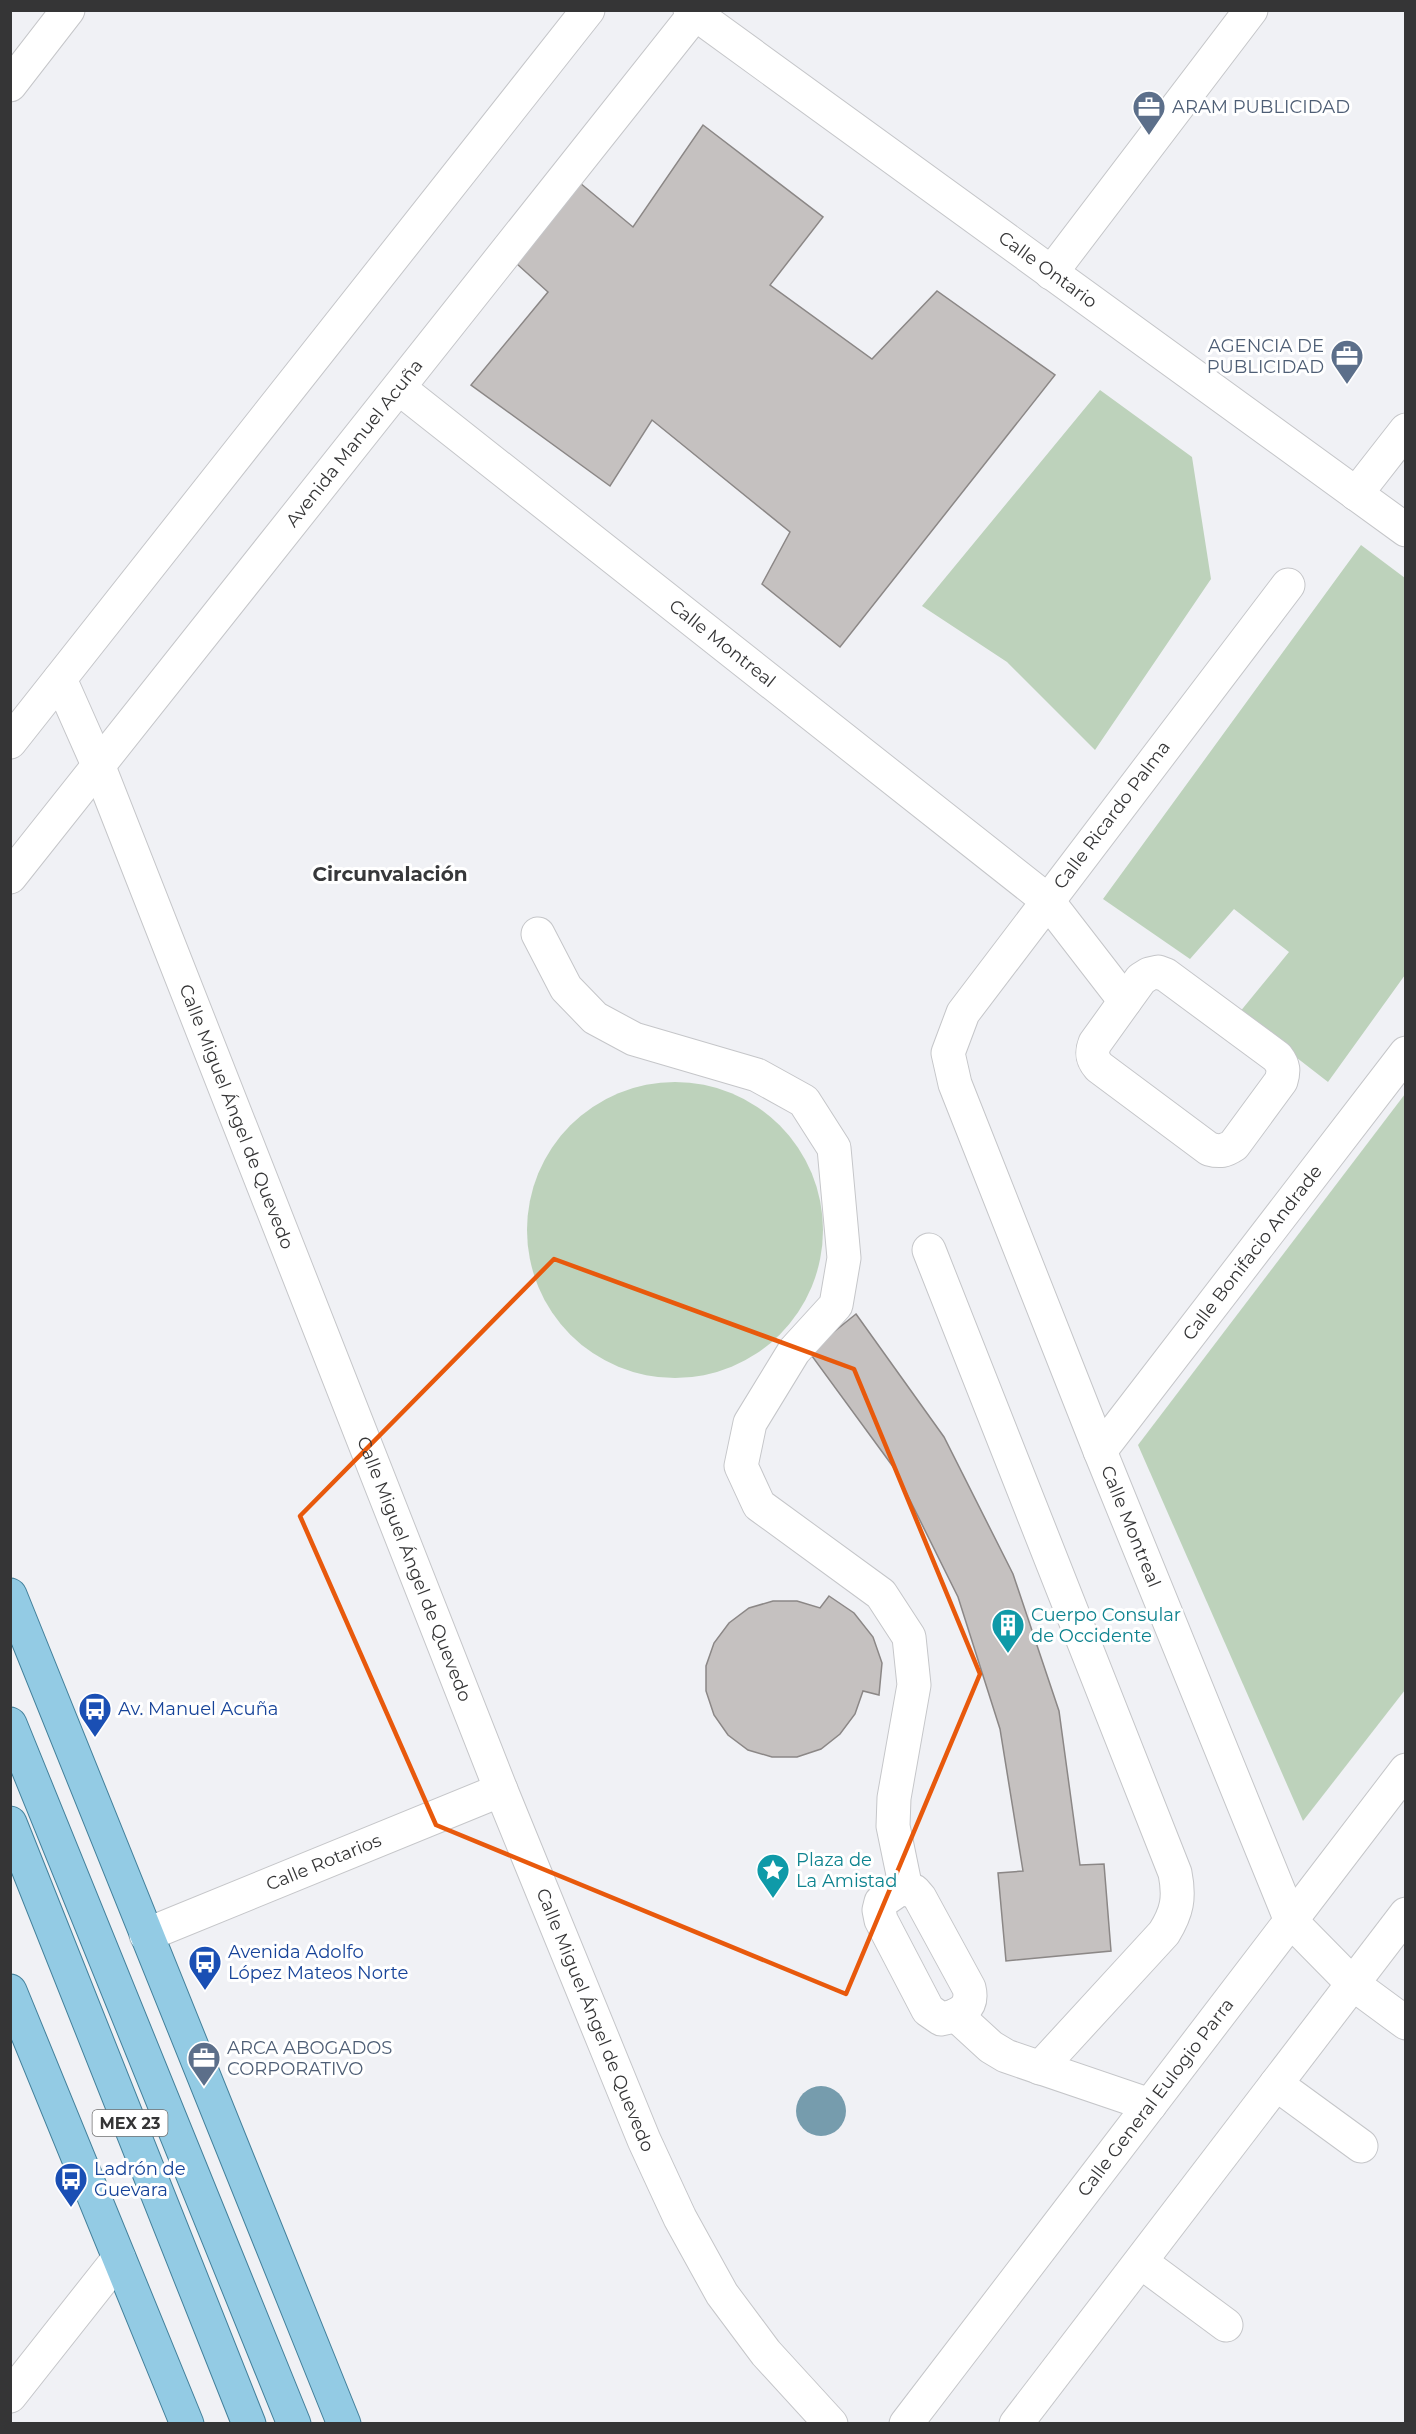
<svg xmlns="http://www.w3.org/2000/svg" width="1416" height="2434" viewBox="0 0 1416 2434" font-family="Montserrat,sans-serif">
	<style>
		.green { fill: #bdd2bb }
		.water { fill: #769cad }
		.building { fill: #c5c1c0; stroke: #8b8786; stroke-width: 1.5 }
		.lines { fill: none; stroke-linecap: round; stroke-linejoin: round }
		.minor-casing { stroke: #c5c6c9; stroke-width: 35 }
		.major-casing { stroke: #43809b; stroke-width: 35 }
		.minor { stroke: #fff; stroke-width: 33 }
		.major { stroke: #93cbe4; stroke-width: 33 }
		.marked { fill: none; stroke: #e8590c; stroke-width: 4.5; stroke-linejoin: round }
		.labels { text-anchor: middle; stroke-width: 6; stroke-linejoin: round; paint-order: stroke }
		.shield { fill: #fff; stroke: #727272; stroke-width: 1.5 }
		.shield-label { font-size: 16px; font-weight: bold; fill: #353536 }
		.service-label { font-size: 18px; fill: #4e5e75; stroke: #fff; text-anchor: start }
		.street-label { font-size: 18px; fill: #353536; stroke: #fff }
		.culture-label { font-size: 18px; fill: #0d838f; stroke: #fff; text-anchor: start }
		.transit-label { font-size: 18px; fill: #164399; stroke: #fff; text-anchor: start }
		.neighbourhood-label { font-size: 20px; font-weight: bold; fill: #37383a; stroke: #fff }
	</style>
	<rect width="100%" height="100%" fill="#f0f1f5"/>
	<g class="green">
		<path d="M1100 390 1192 457 1211 579 1095 750 1007 662 922 606Z"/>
		<path d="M1361 545 1405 578V975L1328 1082 1239 1013 1289 952 1234 909 1190 959 1103 899Z"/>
		<circle cx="675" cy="1230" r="148"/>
		<path d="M1405 1094V1690L1303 1821 1138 1445Z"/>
	</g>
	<circle class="water" cx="821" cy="2111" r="25"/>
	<g class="building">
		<path d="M703 125 823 217 770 285 872 359 937 291 1055 375 840 647 762 584 790 532 652 420 610 486 471 385 548 292 517 264 580 183 633 227Z"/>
		<path d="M856 1314 944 1437 1013 1574 1059 1711 1080 1865 1104 1864 1111 1951 1006 1961 998 1873 1023 1871 1000 1729 958 1597 894 1468 809 1352Z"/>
		<path d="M829 1596 854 1613 873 1637 882 1663 879 1695 863 1691 855 1714 840 1734 821 1749 797 1757H772L748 1750 728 1735 714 1715 706 1691V1666L714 1643 729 1623 749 1608 773 1601H797L820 1608Z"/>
	</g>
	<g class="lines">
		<defs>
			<g id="minor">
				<path id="s1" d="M690 10 1406 530"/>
				<path d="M10 85 68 10"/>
				<path d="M1051 273 1251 10"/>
				<path id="s2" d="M399 388 1047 900 1125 1001"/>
				<path d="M1356 494 1406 430"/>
				<path id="s3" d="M1288 585 963 1013 948 1053 955 1084 1100 1451 1291 1921 1353 1984 1406 2023"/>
				<path id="s4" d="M60 679 99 767 501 1790 644 2140 680 2218 722 2294 766 2353 831 2424"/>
				<path d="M10 742 588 10"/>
				<path id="s5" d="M10 877 698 10"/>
				<path d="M538 934 566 988 595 1018 634 1039 757 1075 804 1101 834 1148 844 1258 836 1305 794 1351 750 1423 741 1466 759 1505 881 1594 909 1637 914 1685 894 1798 893 1826 906 1889"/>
				<path d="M1158 972 1166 975 1277 1057C1284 1066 1284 1071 1281 1081L1234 1145C1225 1151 1220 1152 1209 1149L1099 1067C1092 1059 1091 1053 1095 1043L1141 979 1149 974Z"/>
				<path d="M929 1250 1175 1873C1180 1898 1177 1912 1164 1933L1040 2068"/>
				<path id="s6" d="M1100 1451 1406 1053"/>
				<path d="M906 1889 914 1891 920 1898 969 1988C974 2008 959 2016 941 2019L928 2010 881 1920 879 1910 881 1902 897 1891Z"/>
				<path id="s7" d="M146 1935 501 1790"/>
				<path d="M956 2015 991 2047 1006 2056 1150 2105"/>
				<path d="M1276 2084 1361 2146"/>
				<path d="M1141 2262 1226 2325"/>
				<path d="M10 2396 119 2258"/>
				<path id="s8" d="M906 2424 1406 1770"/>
				<path d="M1016 2424 1406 1914"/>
			</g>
			<g id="major">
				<path d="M10 1595 344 2424"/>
				<path d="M10 1724 294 2424"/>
				<path d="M10 1823 249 2424"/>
				<path d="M10 1991 187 2424"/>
			</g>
		</defs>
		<use href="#minor" class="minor-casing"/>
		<use href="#major" class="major-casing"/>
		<use href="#minor" class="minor"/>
		<use href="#major" class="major"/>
	</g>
	<path class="marked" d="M554 1259 854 1369 980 1674 846 1994 436 1825 300 1516Z"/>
	<defs>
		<symbol id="office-pin" viewBox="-11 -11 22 30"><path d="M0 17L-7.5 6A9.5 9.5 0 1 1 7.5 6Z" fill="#5c6f8a" stroke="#fff"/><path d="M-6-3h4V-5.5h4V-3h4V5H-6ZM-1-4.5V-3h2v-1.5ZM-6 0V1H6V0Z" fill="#fff"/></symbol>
		<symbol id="building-pin" viewBox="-11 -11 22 30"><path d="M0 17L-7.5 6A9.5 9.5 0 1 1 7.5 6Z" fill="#0f9aa8" stroke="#fff"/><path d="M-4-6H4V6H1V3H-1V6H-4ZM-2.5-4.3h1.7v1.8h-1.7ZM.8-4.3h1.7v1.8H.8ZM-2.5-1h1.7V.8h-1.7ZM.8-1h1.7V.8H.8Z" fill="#fff"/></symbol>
		<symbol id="bus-pin" viewBox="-11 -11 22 30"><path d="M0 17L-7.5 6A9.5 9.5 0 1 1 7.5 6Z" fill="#1a4fb4" stroke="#fff"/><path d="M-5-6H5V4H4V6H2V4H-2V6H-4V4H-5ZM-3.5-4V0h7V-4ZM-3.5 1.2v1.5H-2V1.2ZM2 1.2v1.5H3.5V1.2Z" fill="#fff"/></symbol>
		<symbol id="sight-pin" viewBox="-11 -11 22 30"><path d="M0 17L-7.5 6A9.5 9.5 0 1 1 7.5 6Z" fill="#0f9aa8" stroke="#fff"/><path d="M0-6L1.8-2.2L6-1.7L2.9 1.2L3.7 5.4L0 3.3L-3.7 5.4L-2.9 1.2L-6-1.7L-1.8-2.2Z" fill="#fff"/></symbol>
	</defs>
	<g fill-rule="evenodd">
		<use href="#office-pin" x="1130" y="88" width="38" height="52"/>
		<use href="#office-pin" x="1328" y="337" width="38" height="52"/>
		<use href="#building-pin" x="989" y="1606" width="38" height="52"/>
		<use href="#bus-pin" x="76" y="1690" width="38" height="52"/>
		<use href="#sight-pin" x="754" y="1851" width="38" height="52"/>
		<use href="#bus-pin" x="186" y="1943" width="38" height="52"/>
		<use href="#office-pin" x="185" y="2039" width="38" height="52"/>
		<use href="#bus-pin" x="52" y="2160" width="38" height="52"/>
	</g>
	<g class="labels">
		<rect class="shield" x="92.5" y="2110" width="75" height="26" rx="4.5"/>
		<g class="shield-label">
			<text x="130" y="2129">MEX 23</text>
		</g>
		<g class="service-label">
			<text x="1172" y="113">ARAM PUBLICIDAD</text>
			<text x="1324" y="352" text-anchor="end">AGENCIA DE<tspan x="1324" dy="21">PUBLICIDAD</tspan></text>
			<text x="227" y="2054">ARCA ABOGADOS<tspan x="227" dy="21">CORPORATIVO</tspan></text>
		</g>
		<g class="street-label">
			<text dy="6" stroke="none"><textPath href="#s1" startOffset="442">Calle Ontario</textPath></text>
			<text dy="6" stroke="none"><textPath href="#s5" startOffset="554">Avenida Manuel Acuña</textPath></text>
			<text dy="6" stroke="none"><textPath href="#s2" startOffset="412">Calle Montreal</textPath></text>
			<text transform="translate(1112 815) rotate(-53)" y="6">Calle Ricardo Palma</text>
			<text dy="6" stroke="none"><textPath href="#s4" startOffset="472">Calle Miguel Ángel de Quevedo</textPath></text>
			<text dy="6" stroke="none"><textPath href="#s6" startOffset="250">Calle Bonifacio Andrade</textPath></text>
			<text dy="6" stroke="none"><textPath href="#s3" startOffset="1088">Calle Montreal</textPath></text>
			<text dy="6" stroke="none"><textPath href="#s4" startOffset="958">Calle Miguel Ángel de Quevedo</textPath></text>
			<text dy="6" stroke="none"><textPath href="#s7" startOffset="192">Calle Rotarios</textPath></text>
			<text dy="6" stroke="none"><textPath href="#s4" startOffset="1444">Calle Miguel Ángel de Quevedo</textPath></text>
			<text dy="6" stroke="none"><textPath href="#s8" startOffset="411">Calle General Eulogio Parra</textPath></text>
		</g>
		<g class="culture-label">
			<text x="1031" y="1621">Cuerpo Consular<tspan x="1031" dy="21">de Occidente</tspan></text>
			<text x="796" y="1866">Plaza de<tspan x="796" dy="21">La Amistad</tspan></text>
		</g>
		<g class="transit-label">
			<text x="118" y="1715">Av. Manuel Acuña</text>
			<text x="228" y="1958">Avenida Adolfo<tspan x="228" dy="21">López Mateos Norte</tspan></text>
			<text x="94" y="2175">Ladrón de<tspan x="94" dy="21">Guevara</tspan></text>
		</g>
		<g class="neighbourhood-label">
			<text x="390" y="881">Circunvalación</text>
		</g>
	</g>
	<rect width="1416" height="2434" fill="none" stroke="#353536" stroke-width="24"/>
</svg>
